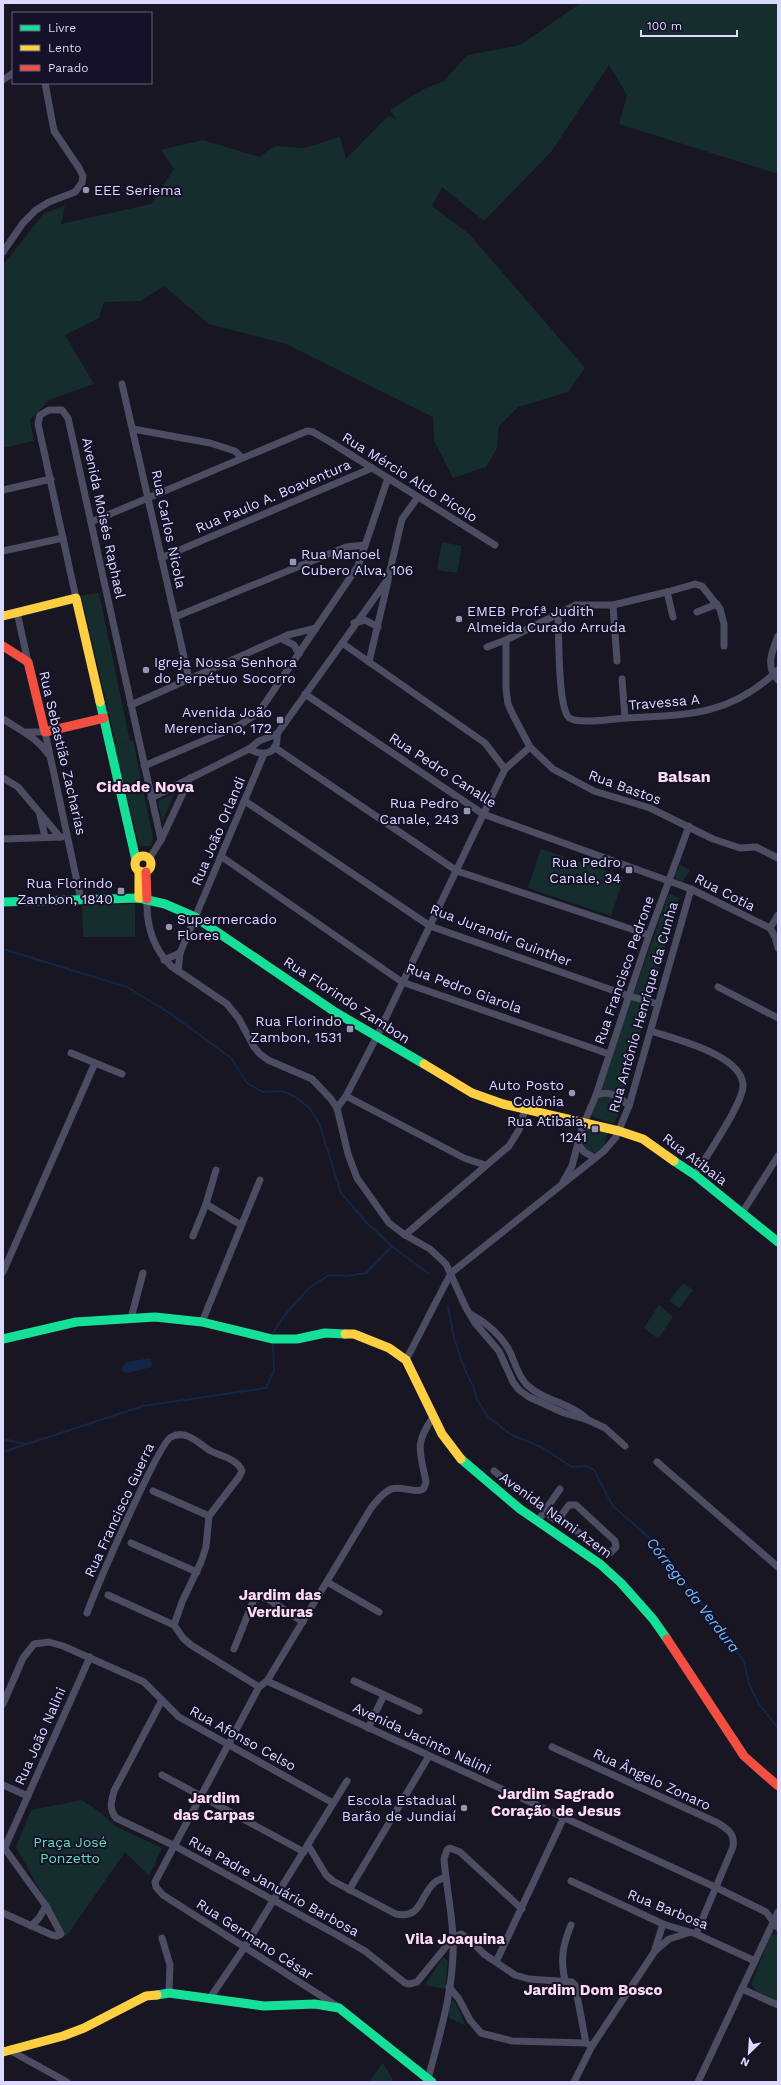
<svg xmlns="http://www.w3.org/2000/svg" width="781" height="2085" viewBox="0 0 781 2085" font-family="'Work Sans',sans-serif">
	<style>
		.green { fill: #152d2d }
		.water { fill: #122748 }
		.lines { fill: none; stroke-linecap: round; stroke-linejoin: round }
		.stream { stroke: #122748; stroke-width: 2 }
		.street { stroke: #4c4c63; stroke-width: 7 }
		.fast { stroke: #16e098; stroke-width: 9 }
		.slow { stroke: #ffcf43; stroke-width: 9 }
		.jam { stroke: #f24e42; stroke-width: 9 }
		.poi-dot { fill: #9795b1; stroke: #141128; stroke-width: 1.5 }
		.labels { text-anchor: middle; stroke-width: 4; stroke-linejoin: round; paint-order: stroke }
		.poi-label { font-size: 14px; fill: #dcd9fe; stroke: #141128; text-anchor: end }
		.street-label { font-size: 14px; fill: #dcd9fe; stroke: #141128 }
		.park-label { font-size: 14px; fill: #67dcba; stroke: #141128 }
		.neighbourhood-label { font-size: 15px; font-weight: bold; fill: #fedbf2; stroke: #141128 }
		.water-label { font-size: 15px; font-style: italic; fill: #6bbdf9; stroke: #141128 }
		.quarter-label { font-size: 16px; font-weight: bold; fill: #fedbf2; stroke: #141128 }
	</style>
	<rect width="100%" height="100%" fill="#181623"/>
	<g class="green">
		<path d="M581 3H778V174L619 124 627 95 609 65 551 152 484 221 442 187 432 206 469 234 585 368 568 392 518 407 499 426 497 448 486 467 453 478 434 441 433 417 286 344 209 324 164 286 141 301 104 302 99 318 65 335 94 384 49 400 30 420 34 441 3 448V265L44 213 65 206 61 224 151 204 174 169 161 150 203 140 259 157 275 146 304 148 340 137 346 159 388 116 396 119 390 110 424 89 444 81 467 55 520 45Z"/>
		<path d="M442 542 462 546 457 573 437 570Z"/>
		<path d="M99 593 130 741 133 740 153 839 151 846H141L139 844 114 744 125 742 117 743 115 739 81 595Z"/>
		<path d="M175 793 162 822 158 801Z"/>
		<path d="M541 849 624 877 611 916 528 888Z"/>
		<path d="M680 865 690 870 682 883 676 879 675 875Z"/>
		<path d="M671 894 679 898 622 1097 611 1091 600 1089 668 896Z"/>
		<path d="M135 904V937H83L82 905Z"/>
		<path d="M599 1096C608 1096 619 1097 622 1106L614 1124 591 1116Z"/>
		<path d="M585 1128 608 1133 603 1148 596 1153 588 1152 581 1144Z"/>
		<path d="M683 1283 693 1290 679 1308 669 1301Z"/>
		<path d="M659 1305 673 1317 658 1339 644 1328Z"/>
		<path d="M82 1800 101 1813 115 1826 162 1848 149 1876 125 1852 66 1937 16 1847 31 1810Z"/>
		<path d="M775 1934 778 1935V2001L756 1991 751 1984 769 1940 771 1936Z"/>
		<path d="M443 1957 448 1961 445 1989 425 1985Z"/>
		<path d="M453 2000 455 2002 466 2026 449 2018V2004Z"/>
		<path d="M383 2063 394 2082H369Z"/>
	</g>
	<path class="water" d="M151 1358 152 1367 127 1373 122 1371 123 1366 127 1362Z"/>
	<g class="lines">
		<g class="stream">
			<path d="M3 949 127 987 171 1014 231 1058 247 1083 263 1092 282 1091 296 1097 310 1109 319 1123 341 1193 366 1222 394 1248 429 1274"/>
			<path d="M448 1306 454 1338 465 1370 473 1386 477 1399 487 1416 510 1434 541 1447 572 1467 586 1466 594 1470 613 1506 653 1541 675 1572 716 1621 744 1662 749 1684 759 1704 778 1728"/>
			<path d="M273 1333 284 1316 309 1288 329 1275 347 1276 366 1273 392 1246"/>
			<path d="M3 1439 25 1444"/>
			<path d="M3 1452 143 1406 266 1388 274 1371 273 1345"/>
		</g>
		<g class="street">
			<path d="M3 80 13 73"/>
			<path d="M3 252 23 223 36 210 49 202 75 192 82 183 83 176 79 168 54 131 45 83"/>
			<path d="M122 384 189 679"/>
			<path d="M133 429 210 443 235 451 241 457"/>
			<path d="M3 490 51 479"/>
			<path d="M91 522 307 431 313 432 332 443 495 545"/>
			<path d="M3 551 63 538"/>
			<path d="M161 558 372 468"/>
			<path d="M667 592 673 617"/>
			<path d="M76 598 38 424 40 415 49 410H62L68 418 161 840"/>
			<path d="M613 605 617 661"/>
			<path d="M17 612 28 662"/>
			<path d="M697 612 717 604"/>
			<path d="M558 614C559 636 558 698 567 715 568 718 571 719 574 720 591 723 609 719 626 718 688 715 730 716 778 670"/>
			<path d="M175 617 346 547 365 545"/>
			<path d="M354 623 365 620 378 627"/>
			<path d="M778 636C772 651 765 667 778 680"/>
			<path d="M282 639 294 645 299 654"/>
			<path d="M506 640V689L508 704 513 715 530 747 553 769 594 791 650 808 713 839 740 848 756 847 778 858"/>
			<path d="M342 643 485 743 505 769"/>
			<path d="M487 647 506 640 576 605H613L667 592 695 584 702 586 720 609 724 624V646"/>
			<path d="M369 662 388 581"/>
			<path d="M622 679 625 718"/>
			<path d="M305 694 483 814 691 889 770 928"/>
			<path d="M131 705 288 635 316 628"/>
			<path d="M3 719C20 730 36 737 48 754"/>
			<path d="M27 732H45L81 900"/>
			<path d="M274 747 457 871 649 935"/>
			<path d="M249 749C264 757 279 754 277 734"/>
			<path d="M144 766 240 725 259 712 358 566 388 478"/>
			<path d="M3 778 18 787 60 837"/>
			<path d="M151 798 249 749 259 741 277 734 388 579 402 519 418 497"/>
			<path d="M245 801 430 926 629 996 658 1004"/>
			<path d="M40 816 45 837"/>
			<path d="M3 839 62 837"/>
			<path d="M222 857 402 982 609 1054"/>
			<path d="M149 859 161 840 190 778"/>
			<path d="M147 899C146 924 153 948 171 966L227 1004 239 1019 254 1047 260 1054 268 1060 312 1079 331 1099 337 1108 348 1154 357 1178 389 1223 405 1235 430 1249 446 1264 466 1308 475 1323 499 1351 513 1382 519 1390 529 1397 564 1413 588 1420 605 1428 625 1446"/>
			<path d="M770 928 775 937 778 948"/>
			<path d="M770 928 778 915"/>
			<path d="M164 960 180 953"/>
			<path d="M178 971 180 953 264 754"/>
			<path d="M718 987 778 1018"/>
			<path d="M651 1031C674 1039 740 1054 743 1084 745 1101 705 1158 695 1175"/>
			<path d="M71 1053 122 1074"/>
			<path d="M596 1095C609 1090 619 1096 629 1106"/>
			<path d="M346 1096 464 1158 485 1165"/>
			<path d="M337 1108 346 1096 376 1038 505 769 530 747"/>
			<path d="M578 1144 584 1152 595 1158"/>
			<path d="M563 1182 572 1166 582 1128 596 1095 649 935 689 826"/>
			<path d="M206 1204 216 1170"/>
			<path d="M742 1213 778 1156"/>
			<path d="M405 1235 509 1146 519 1130 525 1109"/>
			<path d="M193 1236 206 1204 241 1225"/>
			<path d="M3 1272 95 1063"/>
			<path d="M472 1315C487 1323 504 1338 511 1354 515 1364 518 1375 526 1384 543 1401 572 1403 588 1420"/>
			<path d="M131 1318 143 1273"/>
			<path d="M202 1322 260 1180"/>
			<path d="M406 1360 451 1273 604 1151 616 1137 629 1106 691 889"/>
			<path d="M657 1462 778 1567"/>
			<path d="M494 1471 554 1519 560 1517 569 1505H576L615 1541 616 1547 610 1553 604 1554 560 1517"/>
			<path d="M153 1491 209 1516"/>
			<path d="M537 1522 560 1489"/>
			<path d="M131 1543 197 1572"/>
			<path d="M327 1582 379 1612"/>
			<path d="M108 1595 174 1625"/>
			<path d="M87 1613C95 1591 158 1444 171 1437 186 1429 198 1443 209 1450 219 1456 237 1458 242 1471L239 1477 209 1516 206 1547 201 1562 182 1602 174 1625 183 1638 191 1645 259 1687"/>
			<path d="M234 1649 254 1599 258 1596 268 1599 303 1622"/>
			<path d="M267 1681 715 1887 766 1912 778 1928"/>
			<path d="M354 1681 419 1711"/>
			<path d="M162 1700 114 1791C111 1802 109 1809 116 1818L173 1845 337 1935 365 1951 405 1983 409 1984 417 1982 453 1938 461 1934 468 1938 484 1954 515 1975 529 1979 572 1982 575 1985 586 2043 592 2046"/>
			<path d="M3 1704 23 1658 34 1644 49 1642 63 1646 144 1682 179 1717 333 1803"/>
			<path d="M368 1728 384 1695"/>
			<path d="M552 1747 718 1823C729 1830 735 1834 733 1847L696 1934"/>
			<path d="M162 1775 304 1852"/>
			<path d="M3 1785 28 1796"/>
			<path d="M308 1845 326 1875 333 1881 396 1914C422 1919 419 1897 434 1883 437 1880 442 1879 445 1877"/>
			<path d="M3 1846 46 1906 61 1934 57 1936 52 1935 3 1913"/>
			<path d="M5 1847 90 1657"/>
			<path d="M571 1881 663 1924 696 1934 755 1961"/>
			<path d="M349 1890 429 1756"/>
			<path d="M31 1926 39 1918 46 1906"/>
			<path d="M162 1938 170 1965 169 1993"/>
			<path d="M655 1949 663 1924"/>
			<path d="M496 1962 564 1817"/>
			<path d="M565 1980C560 1959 563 1945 571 1925"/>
			<path d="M449 1987 459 1999 470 2020 481 2033 512 2041 586 2043"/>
			<path d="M742 1989 778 2005"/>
			<path d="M210 1998 244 1948 347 1781"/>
			<path d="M337 2006 163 1895 156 1887 155 1882 259 1687 267 1681 371 1508C377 1501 382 1493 391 1489 401 1485 418 1495 424 1488L426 1482C420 1450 414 1445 433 1417"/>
			<path d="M11 2051 67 2082"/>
			<path d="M428 2079C440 2033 455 1986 453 1938 452 1912 446 1885 444 1859L447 1850 450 1848 460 1852 522 1909"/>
			<path d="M574 2082 592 2046 655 1951 669 1939 688 1933"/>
			<path d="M698 2082 778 1912"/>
		</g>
		<g class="fast">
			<path d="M100 702 136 860"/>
			<path d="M3 902 139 898 165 904 195 917 335 1012 424 1064"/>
			<path d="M674 1161 695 1175 778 1242"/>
			<path d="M3 1339 76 1322 155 1317 202 1322 272 1339H297L325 1333 345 1334"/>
			<path d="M461 1459 520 1509 600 1564 621 1583 653 1619 667 1639"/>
			<path d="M157 1995 169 1993 264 2006 315 2004 339 2008 432 2082"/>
		</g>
		<g class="slow">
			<path d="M3 616 76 598 100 702"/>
			<circle cx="143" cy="864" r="8"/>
			<path d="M139 871V898"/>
			<path d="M424 1064 472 1093 503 1104 619 1131 643 1139 674 1161"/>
			<path d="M345 1334H354L389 1348 406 1360 442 1434 461 1459"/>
			<path d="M3 2052 63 2036 84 2028 146 1996 157 1995"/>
		</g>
		<g class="jam">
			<path d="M3 646 28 662 45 732 104 718"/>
			<path d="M146 872 147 899"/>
			<path d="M667 1639 744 1756 778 1786"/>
		</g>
	</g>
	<g class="poi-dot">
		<circle cx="86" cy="190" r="4"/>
		<rect x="289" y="558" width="8" height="8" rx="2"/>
		<circle cx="459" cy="619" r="4"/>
		<circle cx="146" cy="670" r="4"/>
		<rect x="276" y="716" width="8" height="8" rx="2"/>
		<rect x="463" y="807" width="8" height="8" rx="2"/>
		<rect x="625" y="866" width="8" height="8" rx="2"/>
		<rect x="117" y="887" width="8" height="8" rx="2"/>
		<circle cx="169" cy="927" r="4"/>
		<rect x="346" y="1025" width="8" height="8" rx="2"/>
		<circle cx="572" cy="1093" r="4"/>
		<rect x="591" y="1125" width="8" height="8" rx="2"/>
		<circle cx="464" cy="1808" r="4"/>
	</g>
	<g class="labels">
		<g class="poi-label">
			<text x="94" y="195" text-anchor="start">EEE Seriema</text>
			<text x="301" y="559" text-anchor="start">Rua Manoel<tspan x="301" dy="16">Cubero Alva, 106</tspan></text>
			<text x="467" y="616" text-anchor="start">EMEB Prof.ª Judith<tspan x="467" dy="16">Almeida Curado Arruda</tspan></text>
			<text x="154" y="667" text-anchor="start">Igreja Nossa Senhora<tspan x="154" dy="16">do Perpétuo Socorro</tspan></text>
			<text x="272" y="717">Avenida João<tspan x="272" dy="16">Merenciano, 172</tspan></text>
			<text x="459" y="808">Rua Pedro<tspan x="459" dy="16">Canale, 243</tspan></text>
			<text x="621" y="867">Rua Pedro<tspan x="621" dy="16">Canale, 34</tspan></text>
			<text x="113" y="888">Rua Florindo<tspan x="113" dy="16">Zambon, 1840</tspan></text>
			<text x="177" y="924" text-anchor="start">Supermercado<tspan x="177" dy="16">Flores</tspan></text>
			<text x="342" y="1026">Rua Florindo<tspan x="342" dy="16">Zambon, 1531</tspan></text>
			<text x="564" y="1090">Auto Posto<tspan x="564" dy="16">Colônia</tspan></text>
			<text x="587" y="1126">Rua Atibaia,<tspan x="587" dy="16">1241</tspan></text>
			<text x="456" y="1805">Escola Estadual<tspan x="456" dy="16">Barão de Jundiaí</tspan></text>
		</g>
		<g class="street-label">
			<text transform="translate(410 477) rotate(32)" y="5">Rua Mércio Aldo Pícolo</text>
			<text transform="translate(273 496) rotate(-23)" y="5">Rua Paulo A. Boaventura</text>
			<text transform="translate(104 518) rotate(78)" y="5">Avenida Moisés Raphael</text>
			<text transform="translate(169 529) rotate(78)" y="5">Rua Carlos Nicola</text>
			<text transform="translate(664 702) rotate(-5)" y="5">Travessa A</text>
			<text transform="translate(63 753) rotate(77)" y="5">Rua Sebastião Zacharias</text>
			<text transform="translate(443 770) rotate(33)" y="5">Rua Pedro Canalle</text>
			<text transform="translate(625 787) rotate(20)" y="5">Rua Bastos</text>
			<text transform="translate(218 831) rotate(-67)" y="5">Rua João Orlandi</text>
			<text transform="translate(725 892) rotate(27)" y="5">Rua Cotia</text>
			<text transform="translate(501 935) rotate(21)" y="5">Rua Jurandir Guinther</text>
			<text transform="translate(624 970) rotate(-71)" y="5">Rua Francisco Pedrone</text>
			<text transform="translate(464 988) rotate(20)" y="5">Rua Pedro Giarola</text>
			<text transform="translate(347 1000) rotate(33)" y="5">Rua Florindo Zambon</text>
			<text transform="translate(643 1007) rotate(-74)" y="5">Rua Antônio Henrique da Cunha</text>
			<text transform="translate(695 1159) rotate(37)" y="5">Rua Atibaia</text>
			<text transform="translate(119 1510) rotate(-65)" y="5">Rua Francisco Guerra</text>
			<text transform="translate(556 1515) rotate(36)" y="5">Avenida Nami Azem</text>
			<text transform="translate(40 1736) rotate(-66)" y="5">Rua João Nalini</text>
			<text transform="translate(243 1738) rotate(29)" y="5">Rua Afonso Celso</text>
			<text transform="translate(422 1738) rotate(25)" y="5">Avenida Jacinto Nalini</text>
			<text transform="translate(652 1779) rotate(25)" y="5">Rua Ângelo Zonaro</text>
			<text transform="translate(274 1886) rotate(29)" y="5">Rua Padre Januário Barbosa</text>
			<text transform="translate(668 1909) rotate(22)" y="5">Rua Barbosa</text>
			<text transform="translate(255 1939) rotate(33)" y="5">Rua Germano César</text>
		</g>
		<g class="park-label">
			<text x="70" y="1847">Praça José<tspan x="70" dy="16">Ponzetto</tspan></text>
		</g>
		<g class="neighbourhood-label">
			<text x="280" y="1600">Jardim das<tspan x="280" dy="17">Verduras</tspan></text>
			<text x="556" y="1799">Jardim Sagrado<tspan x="556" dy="17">Coração de Jesus</tspan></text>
			<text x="214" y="1803">Jardim<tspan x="214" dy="17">das Carpas</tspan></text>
			<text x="455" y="1944">Vila Joaquina</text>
			<text x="593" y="1995">Jardim Dom Bosco</text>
		</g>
		<g class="water-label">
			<text transform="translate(693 1595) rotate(52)" y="5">Córrego da Verdura</text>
		</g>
		<g class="quarter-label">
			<text x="684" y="782">Balsan</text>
			<text x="145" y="792">Cidade Nova</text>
		</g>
	</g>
	<rect width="781" height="2085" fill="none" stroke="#dcd9fe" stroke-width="8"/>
	<rect x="12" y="12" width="140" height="72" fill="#141128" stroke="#64617e"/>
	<rect x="20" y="25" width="20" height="6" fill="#16e098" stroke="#64617e"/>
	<text x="48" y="32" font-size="12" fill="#dcd9fe">Livre</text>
	<rect x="20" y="45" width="20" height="6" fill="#ffcf43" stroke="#64617e"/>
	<text x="48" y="52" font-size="12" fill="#dcd9fe">Lento</text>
	<rect x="20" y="65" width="20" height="6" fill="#f24e42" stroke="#64617e"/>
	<text x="48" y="72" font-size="12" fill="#dcd9fe">Parado</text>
	<g transform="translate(749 2053) rotate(205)" stroke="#141128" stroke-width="3" paint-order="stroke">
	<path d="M0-3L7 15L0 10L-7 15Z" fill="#dcd9fe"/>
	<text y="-6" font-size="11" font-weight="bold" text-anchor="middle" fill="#dcd9fe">N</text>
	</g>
	<path d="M641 30v6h96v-6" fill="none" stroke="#dcd9fe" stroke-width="2"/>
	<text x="647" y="30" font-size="12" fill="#dcd9fe" stroke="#141128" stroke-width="3" paint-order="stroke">100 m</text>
</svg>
